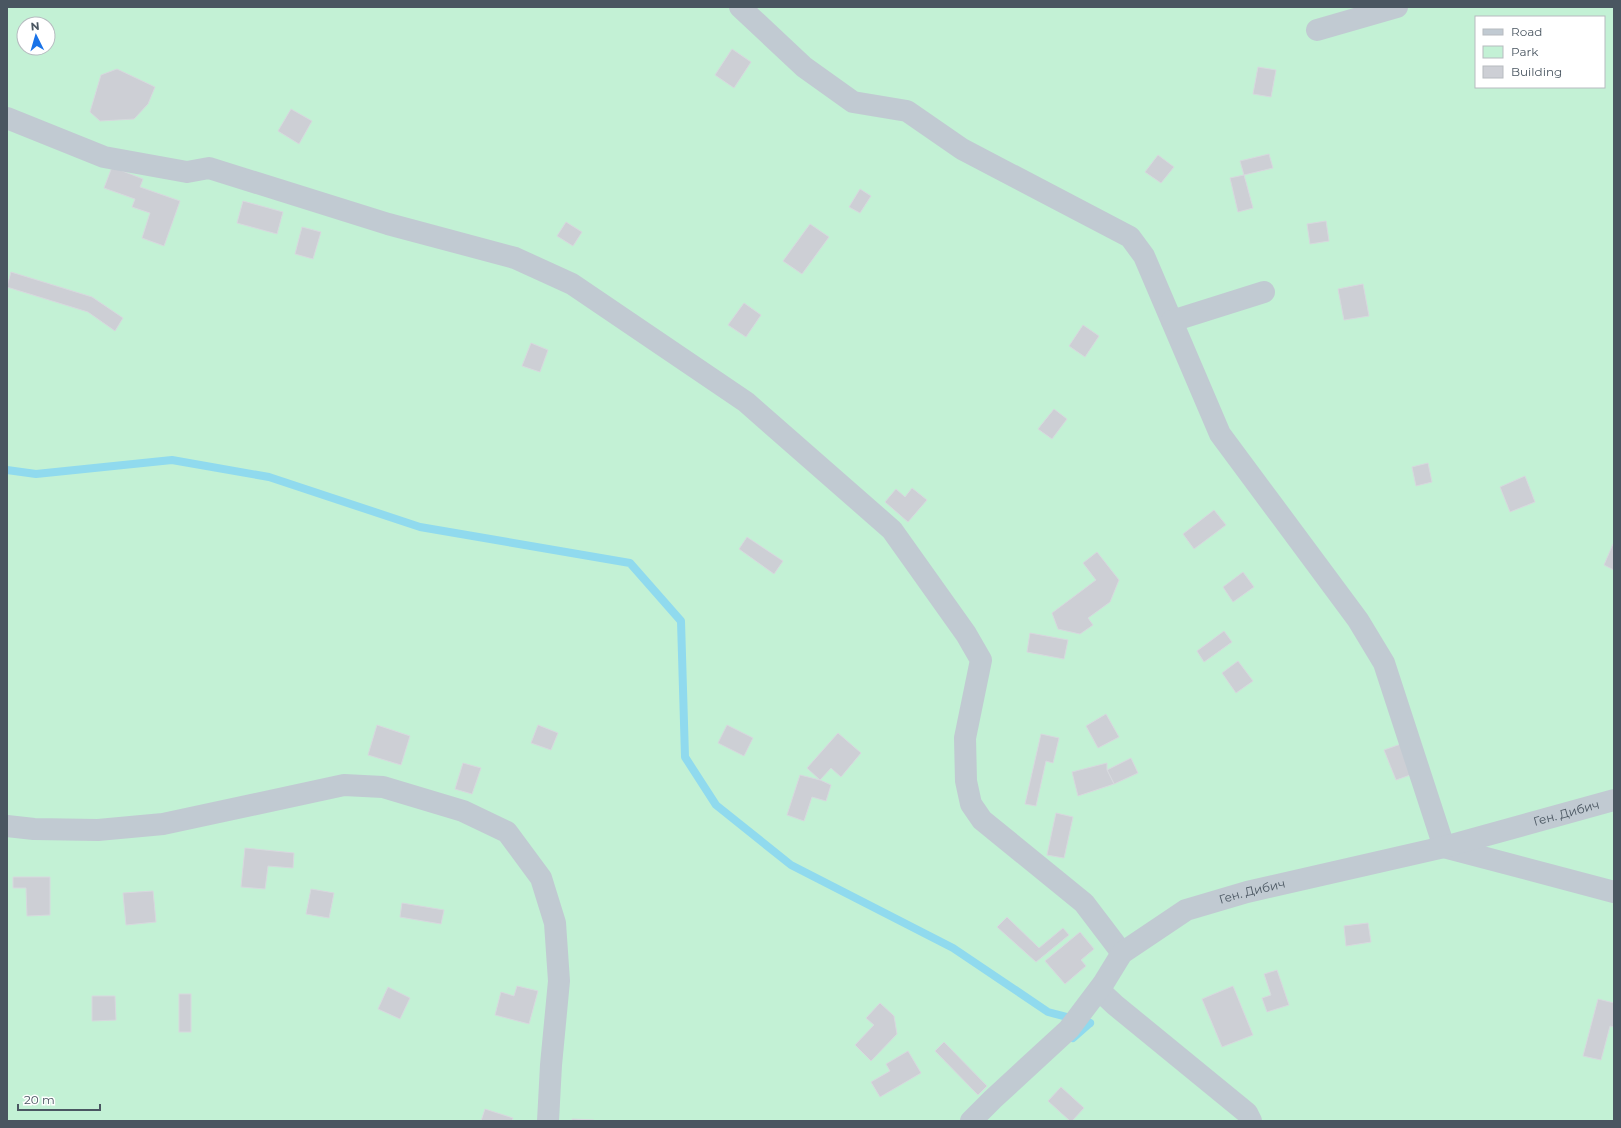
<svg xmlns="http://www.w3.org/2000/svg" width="1621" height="1128" viewBox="0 0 1621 1128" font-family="Montserrat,sans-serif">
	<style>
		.green { fill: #c3f1d5; fill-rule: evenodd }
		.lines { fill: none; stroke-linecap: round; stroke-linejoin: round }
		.stream { stroke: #90daee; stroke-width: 8 }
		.building { fill: #cdcfd5; stroke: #d7d9de }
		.minor { stroke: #c1cad2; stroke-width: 22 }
		.labels { text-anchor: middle; stroke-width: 3.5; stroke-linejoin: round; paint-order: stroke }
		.street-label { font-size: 12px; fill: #4a5661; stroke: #fff }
	</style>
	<rect width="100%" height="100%" fill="#f5f3f3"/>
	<path class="green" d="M7 7H1614V1121H7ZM1476 17H1604V87H1476ZM24 24H48V48H24Z"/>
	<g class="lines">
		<g class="stream">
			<path d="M7 470 36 474 172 460 269 477 420 527 630 563 681 621 685 757 716 805 791 865 953 948 1048 1012 1090 1023"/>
			<path d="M1073 1038 1090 1023"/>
		</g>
	</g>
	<g class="building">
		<path d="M732 49 751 62 734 88 715 75Z"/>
		<path d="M1258 67 1276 70 1271 97 1253 94Z"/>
		<path d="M117 69 155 87 148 104 134 119 100 121 90 112 101 75Z"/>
		<path d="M291 109 312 121 299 144 278 131Z"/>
		<path d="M1269 154 1273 168 1244 175 1240 161Z"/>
		<path d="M1158 155 1174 167 1161 183 1145 172Z"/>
		<path d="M112 167 143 179 140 187 180 201 164 246 142 238 150 213 132 207 135 199 104 188Z"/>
		<path d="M1244 175 1253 208 1238 212 1230 178Z"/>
		<path d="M860 189 871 196 860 213 849 207Z"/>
		<path d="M243 201 283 212 277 234 237 223Z"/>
		<path d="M1326 221 1329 241 1310 244 1307 224Z"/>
		<path d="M566 222 582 232 573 246 557 236Z"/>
		<path d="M810 224 829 237 802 274 783 261Z"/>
		<path d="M302 227 321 232 313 259 295 254Z"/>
		<path d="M11 272 92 297 123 318 115 331 88 312 7 287Z"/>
		<path d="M1363 284 1369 316 1344 320 1338 289Z"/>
		<path d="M744 303 761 315 746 337 728 325Z"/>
		<path d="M1083 325 1099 336 1085 357 1069 346Z"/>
		<path d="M531 343 548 350 540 372 522 366Z"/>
		<path d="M1054 409 1067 419 1052 439 1038 429Z"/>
		<path d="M1428 463 1432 482 1416 486 1412 467Z"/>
		<path d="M1525 476 1535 502 1510 512 1500 487Z"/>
		<path d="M912 488 927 500 908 522 885 502 896 489 905 497Z"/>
		<path d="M1214 510 1226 525 1194 549 1183 534Z"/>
		<path d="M747 537 783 561 774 574 739 549Z"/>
		<path d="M1613 544H1614V570L1604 565Z"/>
		<path d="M1097 552 1119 580 1110 602 1088 618 1093 625 1080 634 1058 629 1052 613 1096 580 1083 563Z"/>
		<path d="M1243 572 1254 587 1233 602 1223 587Z"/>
		<path d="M1224 631 1232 642 1204 662 1197 651Z"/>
		<path d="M1030 633 1068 640 1064 659 1027 652Z"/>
		<path d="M1238 661 1253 681 1236 693 1222 673Z"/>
		<path d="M1106 714 1119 737 1098 748 1086 726Z"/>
		<path d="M377 725 410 736 401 765 368 755Z"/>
		<path d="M538 725 558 733 551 750 531 743Z"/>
		<path d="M727 725 753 738 744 756 718 743Z"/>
		<path d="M838 733 861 753 841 777 831 768 820 780 807 768Z"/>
		<path d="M1041 734 1059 738 1053 763 1046 761 1036 806 1025 804Z"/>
		<path d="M1401 744 1413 774 1396 780 1384 750Z"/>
		<path d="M1131 758 1138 773 1114 784 1107 770Z"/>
		<path d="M463 763 481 768 472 794 455 789Z"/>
		<path d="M1107 763V770L1114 784 1078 796 1072 772Z"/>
		<path d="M800 775 820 780 831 785 826 801 812 797 804 821 787 815Z"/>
		<path d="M1056 813 1073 817 1064 858 1047 855Z"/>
		<path d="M245 848 294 853 293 868 268 866 265 889 241 887Z"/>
		<path d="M13 877H50V915L27 916 26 888H13Z"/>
		<path d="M311 889 334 893 329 918 306 914Z"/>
		<path d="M153 891 156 922 126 925 123 893Z"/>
		<path d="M402 903 444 910 441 924 400 917Z"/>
		<path d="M1007 917 1039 948 1063 928 1069 935 1036 962 997 927Z"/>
		<path d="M1368 923 1371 942 1346 946 1344 926Z"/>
		<path d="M1080 932 1094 949 1081 960 1086 966 1065 984 1045 961Z"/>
		<path d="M1277 970 1289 1005 1267 1012 1262 998 1271 995 1264 974Z"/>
		<path d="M517 986 538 991 529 1024 495 1015 501 992 514 996Z"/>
		<path d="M1233 986 1253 1035 1222 1047 1202 999Z"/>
		<path d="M388 987 410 998 400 1019 378 1009Z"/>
		<rect x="179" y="994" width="12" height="38"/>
		<path d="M92 996H115L116 1020 92 1021Z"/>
		<path d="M1598 999 1614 1003V1027L1610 1026 1601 1060 1583 1056Z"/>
		<path d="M880 1003 894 1016 897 1034 871 1061 855 1045 874 1025 866 1018Z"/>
		<path d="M944 1042 987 1086 978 1095 935 1051Z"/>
		<path d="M908 1051 921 1073 880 1097 871 1082 890 1071 886 1064Z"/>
		<path d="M1061 1087 1084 1108 1072 1121H1070L1048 1101Z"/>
		<path d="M485 1109 513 1118 512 1121H481Z"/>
		<path d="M572 1119 594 1120V1121H572Z"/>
	</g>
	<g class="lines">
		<g class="minor">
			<path d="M740 7 804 67 853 102 907 111 962 149 1130 237 1144 256 1220 434 1358 620 1384 663 1444 847 1614 892"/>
			<path d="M1317 30 1397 7"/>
			<path d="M7 118 104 157 187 172 209 168 388 224 515 258 572 284 746 402 892 530 966 634 981 660 965 738 966 781 971 804 982 820 1084 903 1122 953"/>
			<path d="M1172 321 1264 292"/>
			<path d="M7 826 34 829 98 830 163 824 344 785 383 787 463 811 507 832 541 878 555 923 559 981 551 1065 548 1121"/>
			<path d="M1099 990 1115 1005 1247 1113 1251 1121"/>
			<path id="s1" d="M971 1121 993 1099 1069 1029 1103 984 1122 953 1186 910 1247 892 1444 847 1614 800"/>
		</g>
	</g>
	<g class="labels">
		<g class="street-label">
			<text dy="4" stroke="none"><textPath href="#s1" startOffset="697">Ген. Дибич</textPath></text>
			<text dy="4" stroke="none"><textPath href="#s1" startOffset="373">Ген. Дибич</textPath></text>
		</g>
	</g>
	<rect width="1621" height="1128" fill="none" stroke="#4a5661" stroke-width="16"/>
	<rect x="1475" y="16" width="130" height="72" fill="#ffffff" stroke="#b7bbc0"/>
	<rect x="1483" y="29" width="20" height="6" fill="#c1cad2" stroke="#b7bbc0"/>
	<text x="1511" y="36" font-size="12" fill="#4a5661">Road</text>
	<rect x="1483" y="46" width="20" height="12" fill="#c3f1d5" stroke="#b7bbc0"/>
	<text x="1511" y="56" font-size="12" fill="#4a5661">Park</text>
	<rect x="1483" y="66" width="20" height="12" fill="#cdcfd5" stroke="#b7bbc0"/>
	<text x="1511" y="76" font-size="12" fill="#4a5661">Building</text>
	<g transform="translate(36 36) rotate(355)"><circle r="19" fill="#ffffff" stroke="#b7bbc0"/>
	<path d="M0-3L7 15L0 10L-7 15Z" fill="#1a73e8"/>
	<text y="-6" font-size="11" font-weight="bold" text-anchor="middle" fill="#4a5661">N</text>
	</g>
	<path d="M18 1104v6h82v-6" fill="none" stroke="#4a5661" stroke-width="2"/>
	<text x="24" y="1104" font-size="12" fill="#4a5661" stroke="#ffffff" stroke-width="3" paint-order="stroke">20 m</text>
</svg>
